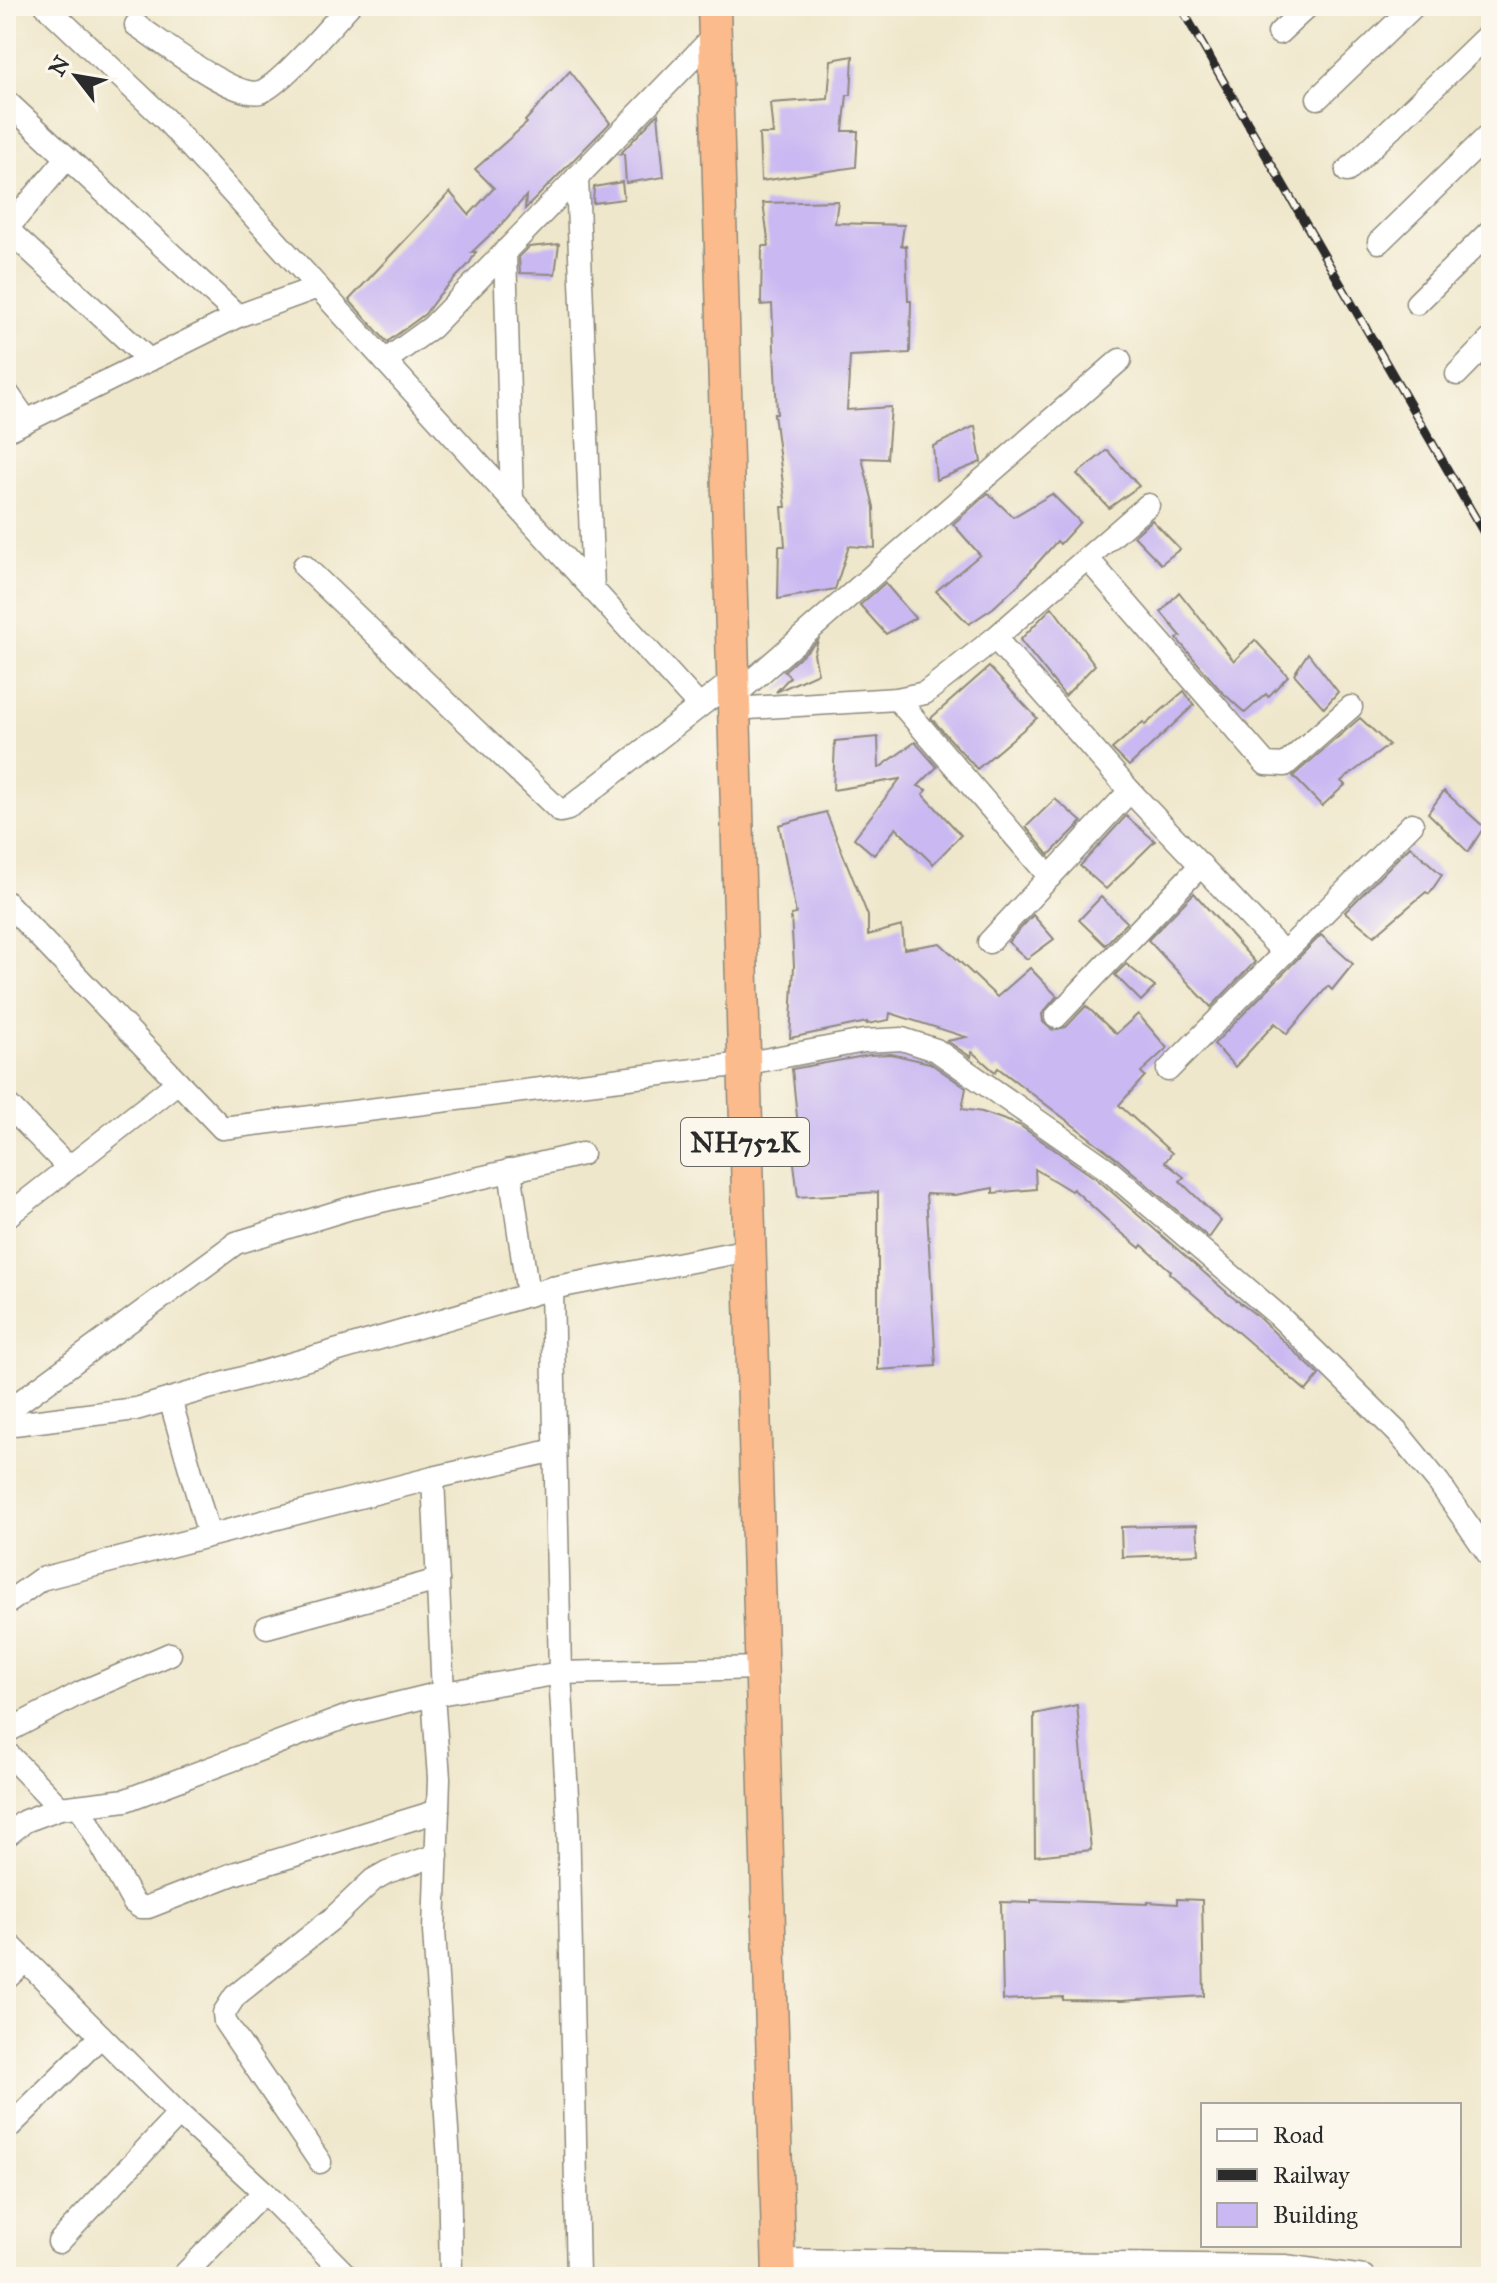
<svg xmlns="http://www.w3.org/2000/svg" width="1497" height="2283" viewBox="0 0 1497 2283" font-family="'IM FELL Great Primer',serif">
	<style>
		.building { fill: #c9b8f2 }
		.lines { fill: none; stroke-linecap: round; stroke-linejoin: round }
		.minor-casing { stroke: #8d897b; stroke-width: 25 }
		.highway-casing { stroke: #8d897b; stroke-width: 35 }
		.minor { stroke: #fff; stroke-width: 22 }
		.highway { stroke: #fbbb8c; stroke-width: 32 }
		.rail-casing { stroke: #2b2b2b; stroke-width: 9 }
		.rail { stroke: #fbf7ec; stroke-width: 6; stroke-dasharray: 18; stroke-linecap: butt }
		.labels { text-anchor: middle; stroke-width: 8; stroke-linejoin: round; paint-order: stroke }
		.shield { fill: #fbf7ec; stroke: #696865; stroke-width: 2 }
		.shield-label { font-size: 28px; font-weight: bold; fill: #2b2b2b }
	</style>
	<rect width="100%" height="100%" fill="#fbf7ec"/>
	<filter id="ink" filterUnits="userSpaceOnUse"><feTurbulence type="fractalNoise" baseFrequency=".0125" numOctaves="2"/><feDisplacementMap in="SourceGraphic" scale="16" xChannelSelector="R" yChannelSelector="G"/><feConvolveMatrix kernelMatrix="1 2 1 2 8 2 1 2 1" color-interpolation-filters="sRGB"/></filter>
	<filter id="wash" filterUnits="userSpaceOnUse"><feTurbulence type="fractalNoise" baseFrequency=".006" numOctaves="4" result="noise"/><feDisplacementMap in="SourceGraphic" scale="32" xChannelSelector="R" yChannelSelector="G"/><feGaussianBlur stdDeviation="1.8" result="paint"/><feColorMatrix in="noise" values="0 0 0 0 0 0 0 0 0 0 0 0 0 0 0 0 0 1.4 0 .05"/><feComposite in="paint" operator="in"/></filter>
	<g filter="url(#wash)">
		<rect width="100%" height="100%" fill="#efe7cb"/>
		<g id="blocks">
			<g class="building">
				<path d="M853 56 851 95H847L843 131H858L856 167 761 181 759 134H773L770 103 828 99 831 60Z"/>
				<path d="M570 71 610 123 525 209 526 196 493 234 492 233 472 252H476L469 264 439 295 425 314 387 342 349 300 450 192 469 215 494 188 475 169 527 123 525 121Z"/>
				<path d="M658 114 664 177 626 183 624 154H620Z"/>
				<path d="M622 182 624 199 593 203 594 187Z"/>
				<path d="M838 201 835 223 904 225 901 246H906L908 301H911L910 353 850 356 847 410 891 407 887 459 862 458 874 507 875 548 849 546 835 589 778 599 779 546H785L782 507H786L774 414H777L772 304 761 305 762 246H769L763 203Z"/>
				<path d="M559 244 555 274 520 273 519 257 529 247Z"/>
				<path d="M975 426 981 462 936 480 933 446Z"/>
				<path d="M1107 450 1139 486 1109 508 1077 474Z"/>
				<path d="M988 493 1013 517 1052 494 1080 522 1060 544 1057 541 1019 584 993 608 969 624 936 591 980 555 953 524Z"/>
				<path d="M1152 520 1180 549 1161 564 1134 536Z"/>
				<path d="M885 583 915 618 886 634 860 605Z"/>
				<path d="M1179 592 1234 661 1255 640 1288 676 1268 697 1266 694 1245 713 1221 691 1177 639 1181 636 1161 612Z"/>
				<path d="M1052 607 1095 665 1065 696 1020 640Z"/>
				<path d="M818 641 814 654 818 673 776 692 790 677 784 671Z"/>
				<path d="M1308 653 1338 692 1324 708 1294 674Z"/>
				<path d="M989 667 1037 718 977 769 931 718Z"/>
				<path d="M1184 691 1194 705 1129 766 1112 749 1143 722 1145 725Z"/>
				<path d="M1360 718 1389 745 1341 781 1345 785 1322 806 1293 776Z"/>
				<path d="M878 737 879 768 915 742 937 767 918 786 927 790 923 794 961 835 933 864 896 828 874 855 854 838 900 779 833 790 835 741Z"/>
				<path d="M1444 791 1484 827 1468 852 1428 813Z"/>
				<path d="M1055 799 1082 822 1049 855 1026 827Z"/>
				<path d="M826 812 868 916V935L902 926 904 949 940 943 997 997 1030 968 1057 996 1042 1014 1043 1022 1052 1030 1066 1027 1086 1006 1116 1034 1138 1014 1167 1048 1141 1072 1145 1076 1119 1105 1172 1153 1165 1162 1184 1177 1180 1181 1221 1221 1209 1238 1116 1158 998 1068 995 1072 972 1052 971 1057 947 1041 966 1037 890 1013 889 1020 867 1024V1022L790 1038 794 966 791 915 796 914 779 825Z"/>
				<path d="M1126 816 1155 841 1106 889 1080 866Z"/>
				<path d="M1410 846 1442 875 1429 894 1426 892 1374 936 1345 912Z"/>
				<path d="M1194 893 1255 962 1211 1007 1148 940Z"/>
				<path d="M1101 897 1127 922 1105 945 1079 920Z"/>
				<path d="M1033 915 1054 939 1027 959 1008 942Z"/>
				<path d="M1321 935 1353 964 1332 990 1328 986 1287 1034 1275 1023 1235 1067 1214 1044Z"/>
				<path d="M1126 964 1155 987 1141 1001 1115 975Z"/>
				<path d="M891 1054 930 1063 966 1088 962 1109 982 1112 1019 1125 1098 1180 1231 1296 1255 1314 1319 1375 1306 1391 1169 1273 1171 1271 1142 1245 1140 1248 1117 1229 1073 1189 1071 1191 1035 1169 1036 1189 993 1193V1188L955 1195 926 1194 936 1366 878 1370V1192L798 1197 792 1146 800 1145 792 1069 870 1055Z"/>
				<path d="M1197 1525 1199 1554 1122 1557 1121 1527Z"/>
				<path d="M1077 1705 1091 1850 1035 1856 1034 1714Z"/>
				<path d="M1177 1899 1202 1900 1204 1996 1121 2001 1063 2000V1997L1003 2000 1001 1902 1031 1903V1900L1148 1904V1902L1177 1904Z"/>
			</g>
		</g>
	</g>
	<g filter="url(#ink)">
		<use href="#blocks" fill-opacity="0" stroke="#8d897b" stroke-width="2"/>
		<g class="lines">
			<defs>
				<g id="minor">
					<path d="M46 6 165 119 699 706"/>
					<path d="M136 25C161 41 233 99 260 92 280 86 332 24 349 6"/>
					<path d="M1279 33 1308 6"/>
					<path d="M1318 98 1414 6"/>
					<path d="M6 101 238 316"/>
					<path d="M1347 171 1491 32"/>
					<path d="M577 177 593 590"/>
					<path d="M7 229 149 360"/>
					<path d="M6 230 67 158"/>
					<path d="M1379 242 1491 133"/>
					<path d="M505 251 512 501"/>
					<path d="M1417 303 1491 230"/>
					<path d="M385 361 432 327 715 35"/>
					<path d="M1457 374 1491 339"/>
					<path d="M6 391 26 420"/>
					<path d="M6 431 238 316 318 287"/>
					<path d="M1087 558 1266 764 1285 765 1351 707"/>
					<path d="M304 566 560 811 568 809 732 681"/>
					<path d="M995 638 1130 791 1284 953"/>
					<path d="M733 697 1120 360"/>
					<path d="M897 699 1050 877"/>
					<path d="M733 709 897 699 925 693 995 638 1148 505"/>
					<path d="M6 902 222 1128 743 1064 864 1041 902 1039 936 1050 1107 1169 1280 1317 1398 1433 1439 1483 1491 1558"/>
					<path d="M989 942 1130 791"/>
					<path d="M1056 1017 1201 865"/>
					<path d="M1168 1070 1412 824"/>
					<path d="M6 1103 68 1167"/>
					<path d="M510 1170 528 1295"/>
					<path d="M6 1217 178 1082"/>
					<path d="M552 1288 560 1673 568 1813 578 2277"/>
					<path d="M170 1399 209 1535"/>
					<path d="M6 1412 236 1243 351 1208 582 1154"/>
					<path d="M6 1425 136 1409 552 1288 749 1250"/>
					<path d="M433 1478 443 1693"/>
					<path d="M6 1604 41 1579 433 1478 555 1450"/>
					<path d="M267 1627 438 1580"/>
					<path d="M433 1695 439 1778 434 1931 449 2161 451 2277"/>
					<path d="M6 1732 82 1692 170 1654"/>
					<path d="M6 1752 60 1808"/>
					<path d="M80 1807 133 1902 140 1907H148L233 1874 438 1811"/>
					<path d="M6 1836 25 1821 60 1808 126 1800 351 1715 433 1695 560 1673 761 1668"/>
					<path d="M6 1941 179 2114 264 2192 348 2277"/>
					<path d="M6 1979 25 1961"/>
					<path d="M6 2130 101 2036"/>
					<path d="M320 2162 225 2022 224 2013 235 1996 333 1918 373 1880 387 1872 437 1855"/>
					<path d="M59 2242 179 2114"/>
					<path d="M778 2260 1285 2266 1364 2277"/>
					<path d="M182 2277 264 2192"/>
				</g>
				<path id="highway" d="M714 6 779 2277"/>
			</defs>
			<use href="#minor" class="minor-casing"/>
			<use href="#highway" class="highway-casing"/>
			<use href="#minor" class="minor"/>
			<use href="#highway" class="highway"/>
			<defs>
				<path id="rail" d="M1180 6 1491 545"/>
			</defs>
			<use href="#rail" class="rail-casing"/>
			<use href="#rail" class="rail"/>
		</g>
	</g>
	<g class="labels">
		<rect class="shield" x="681" y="1118" width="128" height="48" rx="6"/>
		<g class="shield-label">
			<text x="745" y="1152">NH752K</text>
		</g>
	</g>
	<rect width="1497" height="2283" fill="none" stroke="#fbf7ec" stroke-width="32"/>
	<rect x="1201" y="2103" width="260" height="144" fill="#fbf7ec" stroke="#a8a59f" stroke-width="2"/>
	<rect x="1217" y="2129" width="40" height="12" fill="#ffffff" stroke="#a8a59f" stroke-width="2"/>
	<text x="1273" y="2143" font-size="24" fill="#2b2b2b">Road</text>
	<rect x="1217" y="2169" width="40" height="12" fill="#2b2b2b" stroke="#a8a59f" stroke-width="2"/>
	<text x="1273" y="2183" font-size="24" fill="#2b2b2b">Railway</text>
	<rect x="1217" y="2203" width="40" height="24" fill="#c9b8f2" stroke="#a8a59f" stroke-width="2"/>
	<text x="1273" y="2223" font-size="24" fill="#2b2b2b">Building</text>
	<g transform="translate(76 76) rotate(301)" stroke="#fbf7ec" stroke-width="6" paint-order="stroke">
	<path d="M0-6L14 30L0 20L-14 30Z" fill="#2b2b2b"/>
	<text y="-12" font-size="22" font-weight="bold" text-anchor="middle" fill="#2b2b2b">N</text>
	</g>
</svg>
